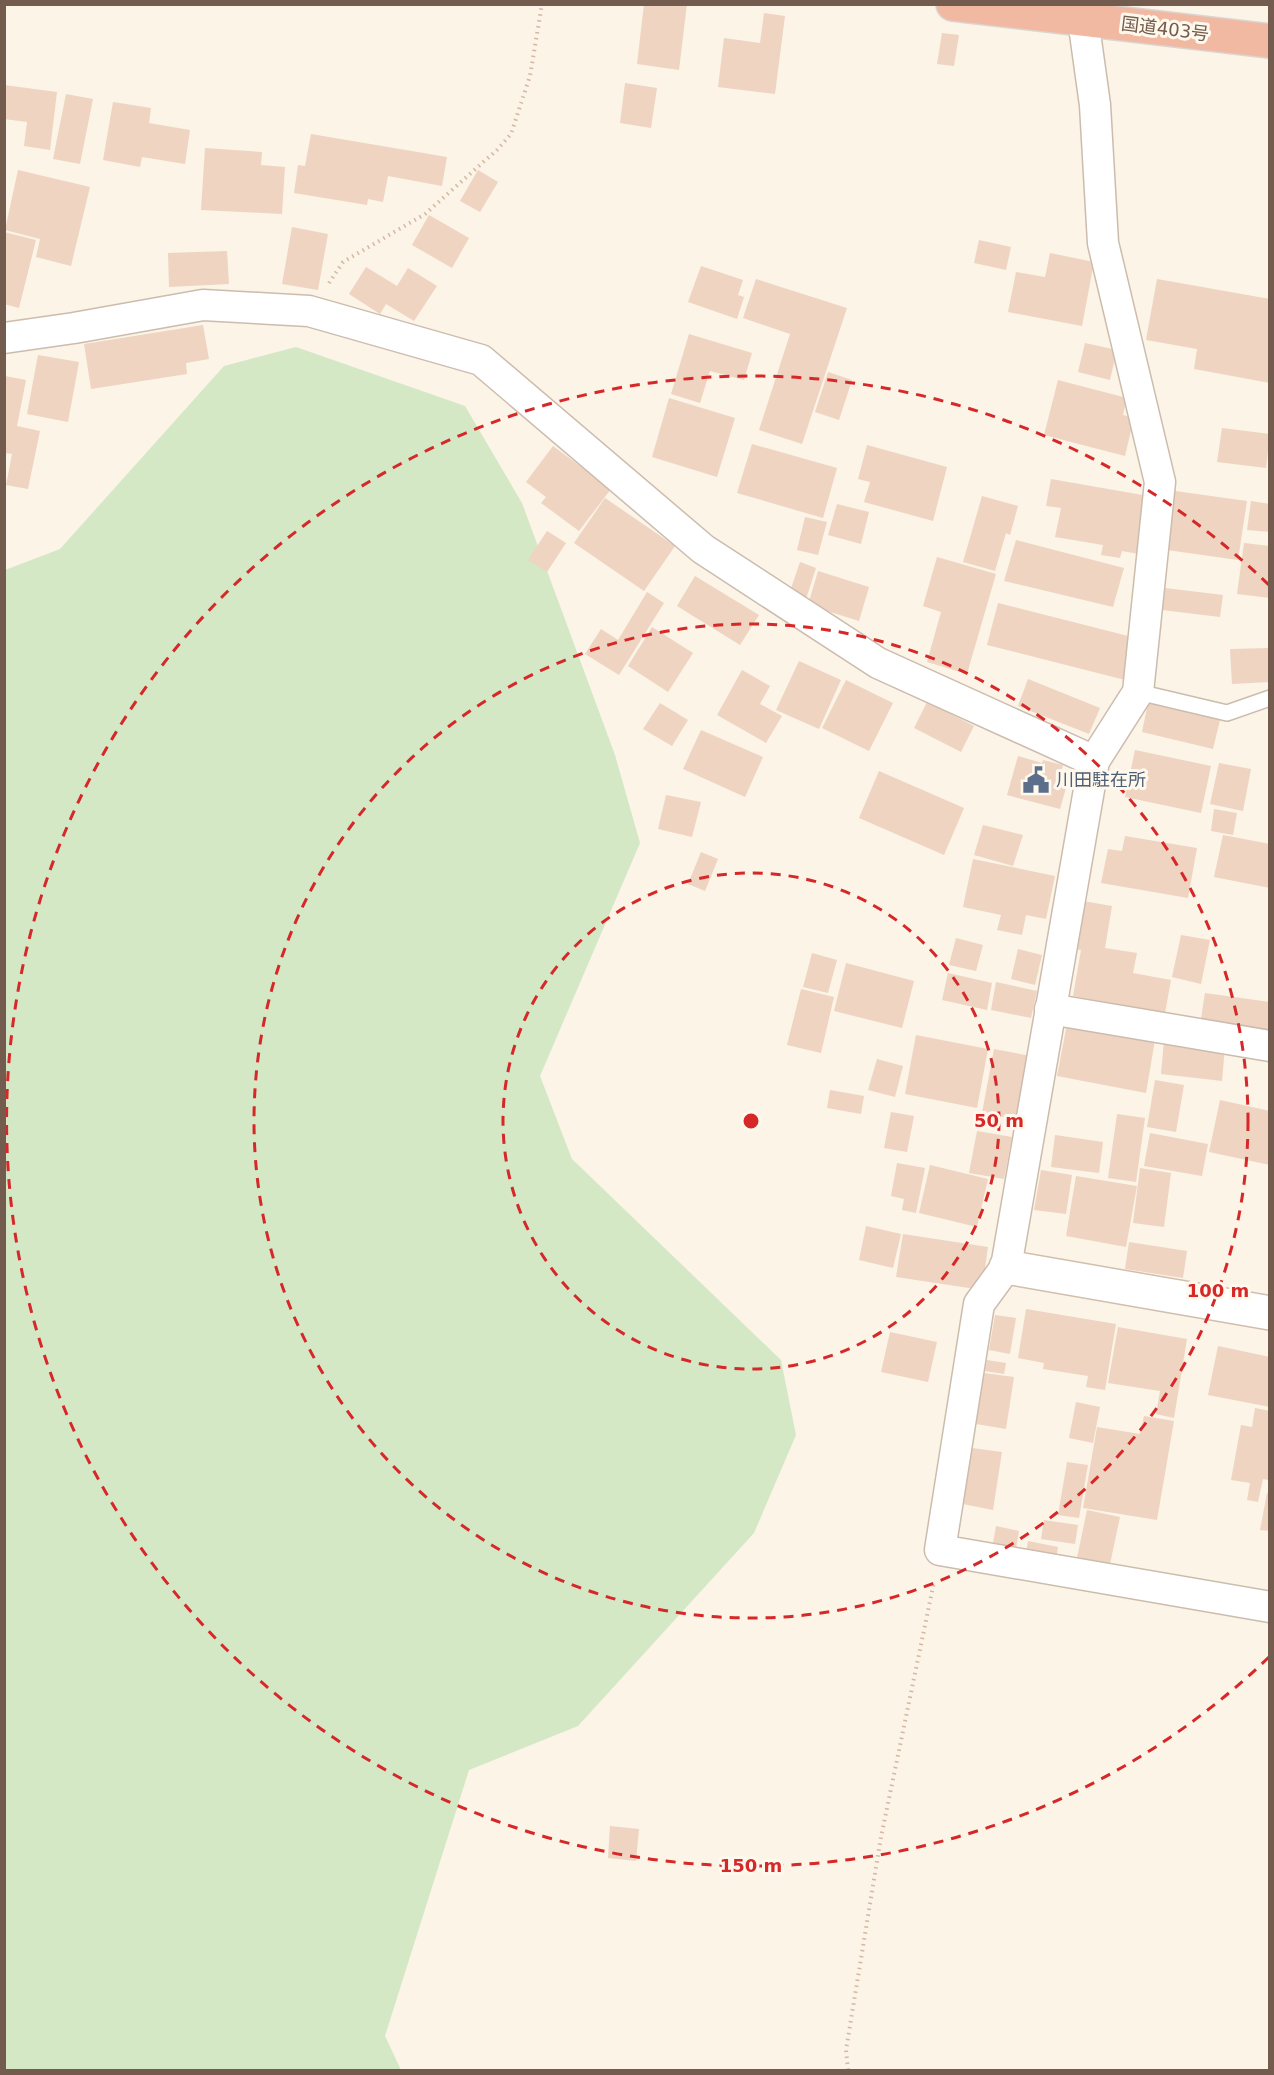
<svg xmlns="http://www.w3.org/2000/svg" width="1274" height="2075" viewBox="0 0 1274 2075" font-family="'DejaVu Sans','Noto Sans JP',sans-serif">
	<style>
		.green { fill: #d4e8c6 }
		.building { fill: #efd4c1 }
		.lines { fill: none; stroke-linecap: round; stroke-linejoin: round }
		.lane-casing { stroke: #ccbcae; stroke-width: 18 }
		.street-casing { stroke: #ccbcae; stroke-width: 33 }
		.secondary-casing { stroke: #d1beae; stroke-width: 36 }
		.highway-casing { stroke: #dbd4d1; stroke-width: 36 }
		.path { stroke: #d4b7a4; stroke-width: 4; stroke-dasharray: 1.5 4.5; stroke-linecap: butt }
		.lane { stroke: #fff; stroke-width: 15 }
		.street { stroke: #fff; stroke-width: 30 }
		.secondary { stroke: #fff; stroke-width: 33 }
		.highway { stroke: #f1b8a2; stroke-width: 33 }
		.ring { fill: none; stroke: #d62828; stroke-width: 3; stroke-dasharray: 10 8 }
		.labels { text-anchor: middle; stroke-width: 6; stroke-linejoin: round; paint-order: stroke }
		.street-label { font-size: 18px; fill: #735b4d; stroke: #fef8ed }
		.service-label { font-size: 18px; fill: #4e5e75; stroke: #fef8ed; text-anchor: start }
		.centre { fill: #d62828; stroke: #fef8ed; stroke-width: 3 }
		.ring-label { font-size: 18px; text-anchor: middle; font-weight: bold; fill: #d62828; stroke: #fef8ed; stroke-width: 6; stroke-linejoin: round; paint-order: stroke }
	</style>
	<rect width="100%" height="100%" fill="#fbf4e7"/>
	<path class="green" d="M296 347 465 406 522 503 615 755 640 843 540 1076 572 1159 781 1360 796 1435 754 1533 578 1726 469 1770 385 2036 401 2070H5V570L60 549 224 366Z"/>
	<g class="building">
		<path d="M644 4H687L679 70 637 64Z"/>
		<path d="M764 13 785 16 775 94 718 87 724 38 760 43Z"/>
		<path d="M942 33 959 35 954 66 937 64Z"/>
		<path d="M625 83 657 88 651 128 620 123Z"/>
		<path d="M4 85 57 92 50 150 24 146 27 122 4 119Z"/>
		<path d="M66 94 93 99 80 164 53 159Z"/>
		<path d="M113 102 151 108 149 123 190 130 185 164 142 157 140 167 103 160Z"/>
		<path d="M311 134 447 157 442 186 388 176 383 202 368 199 367 205 294 193 298 165 305 166Z"/>
		<path d="M205 148 262 152 261 165 285 167 282 214 201 210Z"/>
		<path d="M18 170 90 187 71 266 36 257 40 239 5 230Z"/>
		<path d="M478 170 498 182 480 212 460 201Z"/>
		<path d="M429 215 469 238 452 268 412 245Z"/>
		<path d="M292 227 328 234 318 290 282 284Z"/>
		<path d="M4 232 36 240 19 308 4 304Z"/>
		<path d="M979 240 1011 247 1006 270 974 263Z"/>
		<path d="M227 251 229 284 169 287 168 253Z"/>
		<path d="M1050 253 1094 262 1082 326 1008 312 1016 272 1045 277Z"/>
		<path d="M701 266 743 280 738 295 744 297 737 319 688 302Z"/>
		<path d="M366 267 397 286 408 268 437 286 414 321 386 304 380 314 349 294Z"/>
		<path d="M756 279 847 308 802 444 759 430 790 334 743 318Z"/>
		<path d="M1157 279 1270 299V383L1194 369 1197 349 1146 340Z"/>
		<path d="M203 325 209 359 186 363 187 374 91 389 84 344Z"/>
		<path d="M689 334 752 353 744 380 710 371 700 403 671 394Z"/>
		<path d="M1085 343 1117 350 1110 380 1078 372Z"/>
		<path d="M38 355 79 362 68 422 27 414Z"/>
		<path d="M828 372 852 380 839 420 815 412Z"/>
		<path d="M5 376 26 380 17 426 40 431 28 489 6 485 12 454 5 453Z"/>
		<path d="M1058 380 1127 398 1123 415 1134 418 1125 456 1044 435Z"/>
		<path d="M669 398 735 418 717 477 652 457Z"/>
		<path d="M1222 428 1270 434 1266 468 1217 462Z"/>
		<path d="M752 444 837 468 823 518 737 493Z"/>
		<path d="M867 445 947 467 933 521 864 502 870 482 858 479Z"/>
		<path d="M553 446 611 489 579 531 541 503 546 497 526 482Z"/>
		<path d="M1051 479 1154 497 1144 555 1122 551 1120 558 1101 555 1103 545 1055 537 1061 508 1046 506Z"/>
		<path d="M1168 490 1247 501 1238 560 1160 549Z"/>
		<path d="M982 496 1018 506 1010 535 1006 533 995 571 963 562Z"/>
		<path d="M605 498 675 546 644 591 574 543Z"/>
		<path d="M1251 501 1270 504V532L1247 530Z"/>
		<path d="M837 504 869 512 861 544 828 535Z"/>
		<path d="M805 517 827 522 818 555 797 550Z"/>
		<path d="M547 531 566 543 547 572 528 560Z"/>
		<path d="M1016 540 1124 568 1113 607 1004 581Z"/>
		<path d="M1244 543 1270 546V598L1237 594Z"/>
		<path d="M937 557 996 574 967 674 927 662 941 612 923 606Z"/>
		<path d="M800 562 816 568 806 599 789 594Z"/>
		<path d="M818 571 869 587 859 621 808 605Z"/>
		<path d="M695 576 759 615 740 645 677 606Z"/>
		<path d="M1165 588 1223 595 1220 617 1162 610Z"/>
		<path d="M647 592 664 603 619 675 585 654 601 629 618 640Z"/>
		<path d="M998 603 1136 638 1125 680 987 645Z"/>
		<path d="M652 627 693 653 668 692 628 666Z"/>
		<path d="M1270 648V682L1232 684 1230 649Z"/>
		<path d="M799 661 841 680 819 729 776 710Z"/>
		<path d="M742 670 770 686 760 704 782 716 766 743 717 715Z"/>
		<path d="M1028 679 1100 708 1089 734 1018 706Z"/>
		<path d="M846 680 893 703 869 751 822 728Z"/>
		<path d="M927 702 974 726 961 752 914 728Z"/>
		<path d="M660 703 688 720 672 746 643 729Z"/>
		<path d="M1148 703 1220 720 1213 749 1142 732Z"/>
		<path d="M701 730 763 757 745 797 683 769Z"/>
		<path d="M1135 750 1211 766 1201 813 1125 797Z"/>
		<path d="M1018 756 1042 763 1043 760 1063 765 1061 772 1070 774 1060 809 1007 795Z"/>
		<path d="M1219 763 1251 769 1243 811 1210 804Z"/>
		<path d="M879 771 964 808 944 855 859 818Z"/>
		<path d="M666 795 701 802 692 837 658 829Z"/>
		<path d="M1214 809 1237 813 1233 835 1211 831Z"/>
		<path d="M983 825 1023 835 1013 866 974 855Z"/>
		<path d="M1223 835 1270 844V888L1214 877Z"/>
		<path d="M1125 836 1197 848 1188 898 1101 883 1108 849 1122 851Z"/>
		<path d="M701 852 718 859 705 891 688 884Z"/>
		<path d="M973 859 1055 876 1046 919 1026 915 1022 935 997 930 1001 915 963 907Z"/>
		<path d="M1083 901 1112 906 1105 948 1137 953 1133 973 1171 980 1165 1013 1073 996 1081 950 1074 949Z"/>
		<path d="M1181 935 1210 940 1201 984 1172 977Z"/>
		<path d="M956 938 983 945 976 971 949 965Z"/>
		<path d="M1018 949 1042 955 1035 985 1011 979Z"/>
		<path d="M812 953 837 960 828 993 803 987Z"/>
		<path d="M846 963 914 981 902 1028 834 1011Z"/>
		<path d="M948 973 992 983 987 1010 942 1000Z"/>
		<path d="M996 982 1037 991 1031 1018 991 1010Z"/>
		<path d="M801 989 834 997 821 1053 787 1045Z"/>
		<path d="M1205 993 1270 1002 1267 1040 1199 1031Z"/>
		<path d="M1067 1024 1155 1040 1146 1093 1057 1076Z"/>
		<path d="M916 1035 988 1049 977 1108 905 1094Z"/>
		<path d="M1164 1040 1225 1047 1222 1081 1161 1074Z"/>
		<path d="M994 1049 1031 1056 1020 1120 982 1113Z"/>
		<path d="M877 1059 903 1066 895 1097 868 1090Z"/>
		<path d="M1155 1080 1184 1085 1176 1132 1147 1127Z"/>
		<path d="M830 1090 864 1096 861 1114 827 1108Z"/>
		<path d="M1220 1100 1270 1111V1165L1209 1152Z"/>
		<path d="M891 1112 914 1116 907 1152 884 1148Z"/>
		<path d="M1117 1114 1145 1118 1136 1182 1108 1178Z"/>
		<path d="M977 1131 1012 1137 1004 1179 969 1173Z"/>
		<path d="M1150 1133 1208 1144 1202 1176 1144 1166Z"/>
		<path d="M1055 1135 1103 1142 1099 1173 1051 1167Z"/>
		<path d="M897 1163 925 1168 916 1213 902 1210 904 1199 891 1196Z"/>
		<path d="M930 1165 988 1179 977 1227 919 1213Z"/>
		<path d="M1140 1168 1171 1173 1164 1227 1133 1223Z"/>
		<path d="M1041 1170 1072 1175 1066 1214 1034 1210Z"/>
		<path d="M1076 1176 1137 1186 1126 1247 1066 1236Z"/>
		<path d="M866 1226 901 1234 893 1268 859 1260Z"/>
		<path d="M903 1234 988 1247 982 1290 896 1277Z"/>
		<path d="M1129 1242 1187 1251 1183 1278 1125 1269Z"/>
		<path d="M1026 1309 1116 1324 1105 1390 1086 1387 1088 1376 1043 1369 1044 1363 1018 1358Z"/>
		<path d="M995 1315 1016 1318 1010 1354 989 1350Z"/>
		<path d="M1118 1327 1187 1339 1174 1418 1156 1414 1160 1391 1108 1383Z"/>
		<path d="M890 1332 937 1342 928 1382 881 1372Z"/>
		<path d="M1218 1346 1270 1357V1407L1208 1395Z"/>
		<path d="M987 1360 1006 1363 1004 1374 985 1371Z"/>
		<path d="M984 1373 1014 1377 1006 1429 976 1424Z"/>
		<path d="M1076 1402 1100 1407 1093 1443 1069 1438Z"/>
		<path d="M1255 1408 1270 1411V1472L1268 1480 1263 1479 1258 1502 1247 1500 1250 1483 1231 1480 1241 1425 1252 1427Z"/>
		<path d="M1144 1416 1174 1421 1157 1520 1083 1508 1097 1427 1140 1434Z"/>
		<path d="M972 1448 1002 1452 993 1510 963 1504Z"/>
		<path d="M1067 1462 1088 1465 1079 1518 1058 1515Z"/>
		<path d="M1267 1493 1270 1494V1531L1260 1530Z"/>
		<path d="M1087 1510 1120 1517 1110 1564 1077 1558Z"/>
		<path d="M1044 1520 1078 1525 1075 1544 1041 1539Z"/>
		<path d="M996 1526 1019 1531 1016 1548 993 1543Z"/>
		<path d="M1028 1541 1058 1547 1056 1559 1026 1553Z"/>
		<path d="M610 1826 639 1829 636 1861 608 1858Z"/>
	</g>
	<g class="lines">
		<defs>
			<path id="lane" d="M1138 692 1227 713 1270 698"/>
			<g id="street">
				<path d="M1085 4 1083 19 1095 105 1103 243 1160 482 1138 692 1094 761 1006 1267 979 1304 940 1550 1270 1607"/>
				<path d="M4 338 74 328 203 305 309 311 481 360 703 549 878 663 1094 761"/>
				<path d="M1050 1009 1270 1046"/>
			</g>
			<path id="secondary" d="M1006 1267 1270 1313"/>
			<path id="highway" d="M953 4 1270 41"/>
		</defs>
		<use href="#lane" class="lane-casing"/>
		<use href="#street" class="street-casing"/>
		<use href="#secondary" class="secondary-casing"/>
		<use href="#highway" class="highway-casing"/>
		<g class="path">
			<path d="M329 283 343 262 425 214 497 150 511 134 530 76 542 4"/>
			<path d="M848 2070 846 2050 881 1837 934 1582"/>
		</g>
		<use href="#lane" class="lane"/>
		<use href="#street" class="street"/>
		<use href="#secondary" class="secondary"/>
		<use href="#highway" class="highway"/>
	</g>
	<g class="ring">
		<circle cx="751" cy="1121" r="248"/>
		<circle cx="751" cy="1121" r="497"/>
		<path d="M1269 1657A745 745 0 1 1 1269 585"/>
	</g>
	<defs>
		<symbol id="civic-bare" viewBox="-9 -9 18 18"><path d="M-.6-6.5H3V-4.5H.6V-3L4-1V1h2V6H-6V1h2V-1L-.6-3ZM-1.2 2.5V6h2.4V2.5Z" fill="#5c6f8a" stroke="#fef8ed" stroke-width="2.5" paint-order="stroke"/></symbol>
	</defs>
	<g fill-rule="evenodd">
		<use href="#civic-bare" x="1017" y="761" width="38" height="38"/>
	</g>
	<g class="labels">
		<g class="street-label">
			<text transform="translate(1165 29) rotate(7)" y="6">国道403号</text>
		</g>
		<g class="service-label">
			<text x="1056" y="786">川田駐在所</text>
		</g>
	</g>
	<circle cx="751" cy="1121" r="9" class="centre"/>
	<g class="ring-label">
		<text x="999" y="1127">50 m</text>
		<text x="1218" y="1297">100 m</text>
		<text x="751" y="1872">150 m</text>
	</g>
	<rect width="1274" height="2075" fill="none" stroke="#735b4d" stroke-width="12"/>
</svg>
